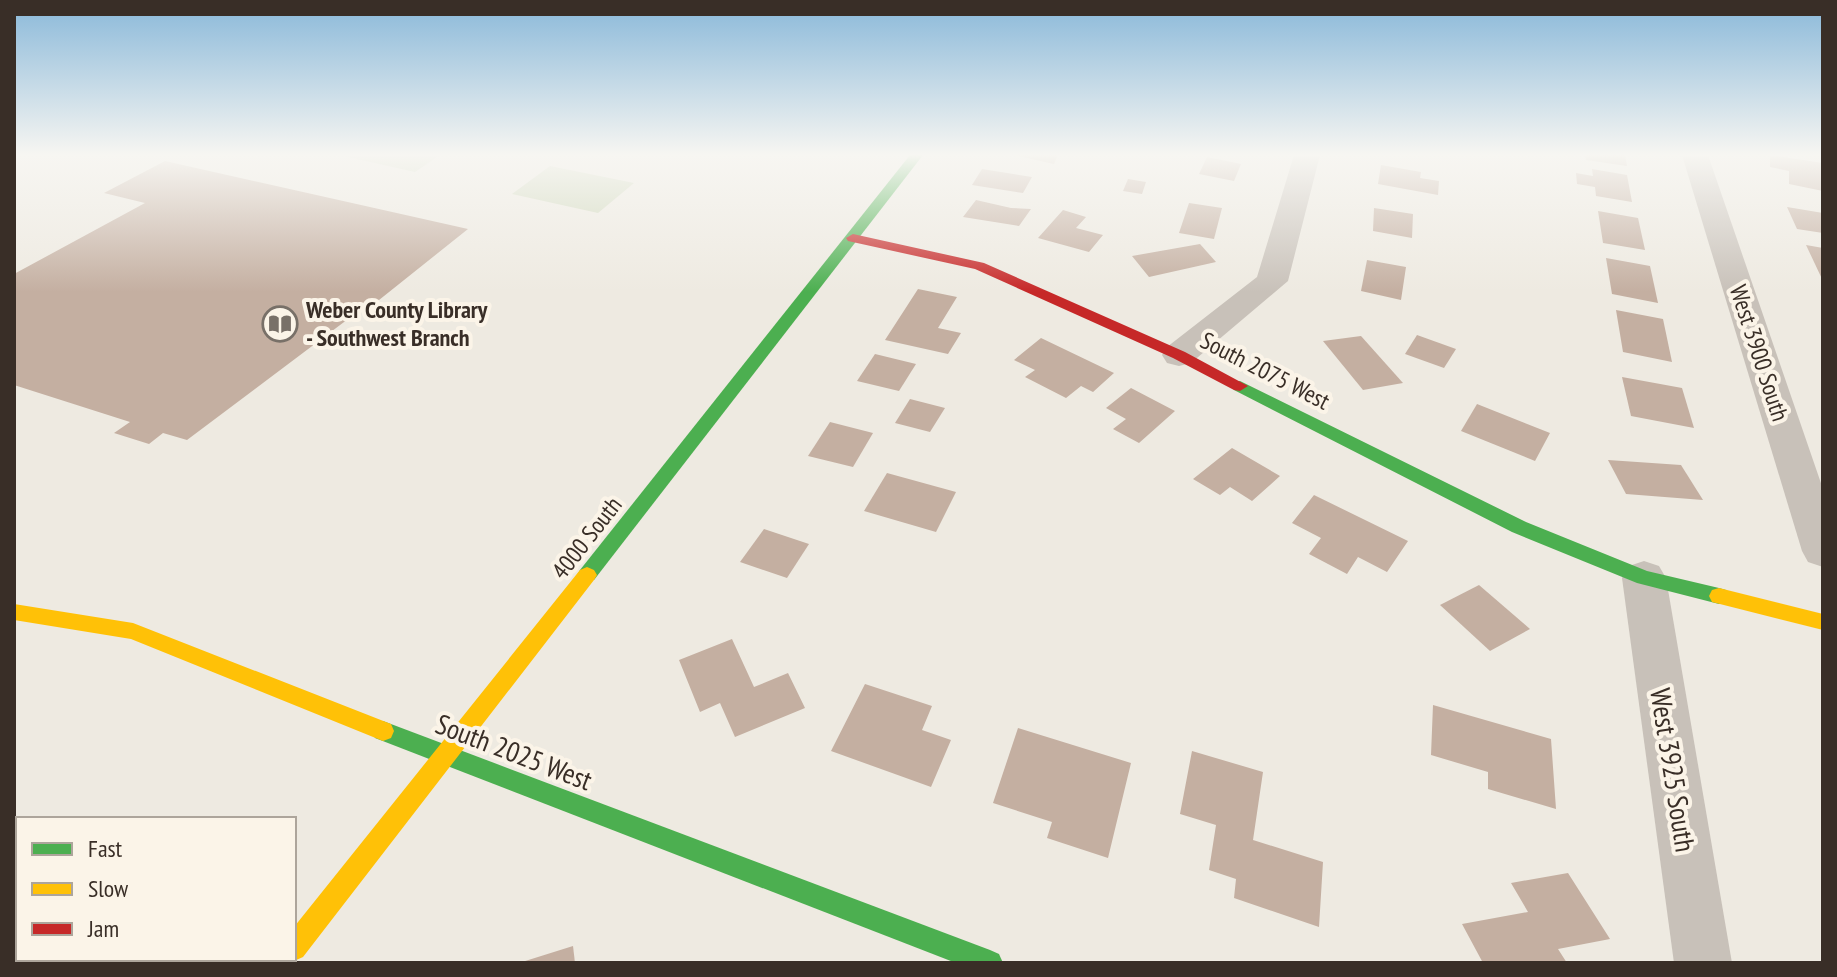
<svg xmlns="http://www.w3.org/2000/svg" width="1837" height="977" viewBox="0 0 1837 977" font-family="'PT Sans Narrow',sans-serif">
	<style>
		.green { fill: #cdd6b9 }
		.building { fill: #c4afa1 }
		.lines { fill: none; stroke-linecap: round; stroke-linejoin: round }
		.street { fill: #c8c1b9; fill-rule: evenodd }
		.fast { fill: #4caf50; fill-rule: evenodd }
		.slow { fill: #ffc107; fill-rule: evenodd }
		.jam { fill: #c62828; fill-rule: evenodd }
		.labels { text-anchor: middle; stroke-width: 8; stroke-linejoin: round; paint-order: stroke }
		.poi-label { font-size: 24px; font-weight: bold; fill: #392e27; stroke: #fbf4e8; text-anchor: start }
		.street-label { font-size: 24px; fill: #392e27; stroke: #fbf4e8 }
		.near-street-label { font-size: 28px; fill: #392e27; stroke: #fbf4e8 }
	</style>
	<rect width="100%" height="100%" fill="#eeeae1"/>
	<g class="green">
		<path d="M339 155H440L415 172Z"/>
		<path d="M550 166 634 183 598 213 512 194Z"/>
	</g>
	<g class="building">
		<path d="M1014 155H1058L1054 164Z"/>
		<path d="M1585 155H1625L1627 166 1586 160Z"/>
		<path d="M1770 155 1823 163V191L1789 184V171L1770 167Z"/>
		<path d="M1207 157 1241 164 1234 181 1199 174Z"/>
		<path d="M165 161 468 229 369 308 364 307 187 440 163 433 149 444 114 433 130 422 14 385V274L145 203 104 193Z"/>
		<path d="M1381 165 1421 172 1420 178 1439 181 1438 195 1378 184Z"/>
		<path d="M982 169 1032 177 1023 193 972 185Z"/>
		<path d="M1592 169 1627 175 1632 202 1596 196 1595 187 1577 184 1576 173 1593 176Z"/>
		<path d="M1128 179 1146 182 1142 194 1123 191Z"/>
		<path d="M976 200 1011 208 1031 209 1019 226 963 217Z"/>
		<path d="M1189 203 1222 208 1214 239 1179 233Z"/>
		<path d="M1787 207 1823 213V233L1797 229Z"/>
		<path d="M1374 208 1413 214 1412 238 1373 231Z"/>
		<path d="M1063 210 1086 217 1076 228 1103 235 1089 252 1038 238Z"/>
		<path d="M1598 211 1638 218 1645 250 1603 243Z"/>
		<path d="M1200 244 1216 262 1149 277 1132 256Z"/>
		<path d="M1806 245 1823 248V281Z"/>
		<path d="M1606 258 1650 266 1658 303 1612 294Z"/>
		<path d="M1367 260 1406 267 1401 300 1361 291Z"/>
		<path d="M918 289 957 297 938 328 961 333 948 354 885 340Z"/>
		<path d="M1616 310 1663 319 1672 362 1623 352Z"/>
		<path d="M1417 335 1456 349 1444 368 1405 354Z"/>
		<path d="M1361 336 1403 383 1363 390 1323 341Z"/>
		<path d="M1041 338 1114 373 1093 392 1081 386 1066 398 1025 377 1035 370 1014 360Z"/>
		<path d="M875 354 916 364 899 391 857 381Z"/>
		<path d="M1622 377 1682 388 1694 428 1631 416Z"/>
		<path d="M1131 388 1175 411 1139 443 1113 429 1126 419 1106 408Z"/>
		<path d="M910 399 945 408 930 432 895 423Z"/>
		<path d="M1477 404 1550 433 1535 461 1461 431Z"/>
		<path d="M830 422 873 433 853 467 808 456Z"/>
		<path d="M1232 448 1280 476 1252 501 1230 487 1220 495 1193 479Z"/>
		<path d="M1608 460 1681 465 1703 500 1626 494Z"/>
		<path d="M887 473 956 492 936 532 864 511Z"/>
		<path d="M1314 495 1408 541 1387 572 1358 557 1347 574 1309 554 1321 538 1292 523Z"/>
		<path d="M764 529 809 544 787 578 740 562Z"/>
		<path d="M1479 585 1530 629 1490 651 1440 605Z"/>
		<path d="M732 639 754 687 788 673 805 708 735 737 720 703 700 712 679 660Z"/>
		<path d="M865 684 932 706 922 730 951 740 931 787 831 751Z"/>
		<path d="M1433 705 1551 739 1556 809 1488 789V772L1431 755Z"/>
		<path d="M1018 728 1131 763 1108 858 1047 838 1052 822 993 803Z"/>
		<path d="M1192 751 1263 772 1253 840 1323 862 1319 927 1234 898 1236 879 1209 870 1216 825 1180 814Z"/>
		<path d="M1568 873 1610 939 1558 949 1567 963H1483L1462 924 1528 912 1511 883Z"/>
		<path d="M573 946 575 963H522V962Z"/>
	</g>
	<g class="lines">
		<g class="street">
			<path d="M1294 155H1320L1288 281 1191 363 1179 366 1167 363 1162 355 1167 347 1257 277Z"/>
			<path d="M1682 155H1708L1823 489V567L1808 562 1802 551Z"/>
			<path d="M1644 561 1659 566 1666 578 1732 963H1674L1622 578 1629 566Z"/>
		</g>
		<g class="fast">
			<path d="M910 155H923L594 580H580L577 575 580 570Z"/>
			<path d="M1240 381 1526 522 1647 571 1719 588 1726 590 1729 596 1726 602 1719 604 1637 583 1512 532 1234 390 1232 386 1234 382Z"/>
			<path d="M383 721 990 950 999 954 1003 963H956L375 738 372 731 375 724Z"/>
		</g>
		<g class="slow">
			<path d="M587 567 594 570 597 575 594 580 303 957 294 961 289 959H294V927L580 570Z"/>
			<path d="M1719 588 1823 614V630L1712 602 1709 596 1712 590Z"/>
			<path d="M14 604 133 623 391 724 394 731 391 738 383 741 131 639 14 620Z"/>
		</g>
		<path class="jam" d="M853 234 984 263 1185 352 1248 386 1240 391 1234 390 1173 358 975 269 848 241 846 238Z"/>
	</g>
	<linearGradient id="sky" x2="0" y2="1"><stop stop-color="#89b8d9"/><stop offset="0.53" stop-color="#f7f6f2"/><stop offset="1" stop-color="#f7f6f2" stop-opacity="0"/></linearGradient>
	<rect width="1837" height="292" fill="url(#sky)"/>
	<defs>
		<symbol id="library-ring" viewBox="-11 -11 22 22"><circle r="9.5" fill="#fbf4e8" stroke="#787068" stroke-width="1.5"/><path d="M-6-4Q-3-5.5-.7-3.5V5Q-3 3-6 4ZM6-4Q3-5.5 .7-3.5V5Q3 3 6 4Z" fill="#787068"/></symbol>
	</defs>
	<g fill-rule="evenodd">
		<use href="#library-ring" x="260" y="304" width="40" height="40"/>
	</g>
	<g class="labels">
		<g class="poi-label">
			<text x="306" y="318">Weber County Library<tspan x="306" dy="28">- Southwest Branch</tspan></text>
		</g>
		<g class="street-label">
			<text transform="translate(1759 353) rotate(72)" y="8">West 3900 South</text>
			<text transform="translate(1265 371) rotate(27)" y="8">South 2075 West</text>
			<text transform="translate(587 538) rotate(-52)" y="8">4000 South</text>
		</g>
		<g class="near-street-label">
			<text transform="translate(514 752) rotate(21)" y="10">South 2025 West</text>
			<text transform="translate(1673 770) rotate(81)" y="10">West 3925 South</text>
		</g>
	</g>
	<rect width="1837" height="977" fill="none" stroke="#392e27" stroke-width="32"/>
	<rect x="16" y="817" width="280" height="144" fill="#fbf4e8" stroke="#ada59b" stroke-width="2"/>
	<rect x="32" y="843" width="40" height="12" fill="#4caf50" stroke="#ada59b" stroke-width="2"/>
	<text x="88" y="857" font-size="24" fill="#392e27">Fast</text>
	<rect x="32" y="883" width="40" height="12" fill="#ffc107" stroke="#ada59b" stroke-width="2"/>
	<text x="88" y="897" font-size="24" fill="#392e27">Slow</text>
	<rect x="32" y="923" width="40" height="12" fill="#c62828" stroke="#ada59b" stroke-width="2"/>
	<text x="88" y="937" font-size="24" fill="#392e27">Jam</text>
</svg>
